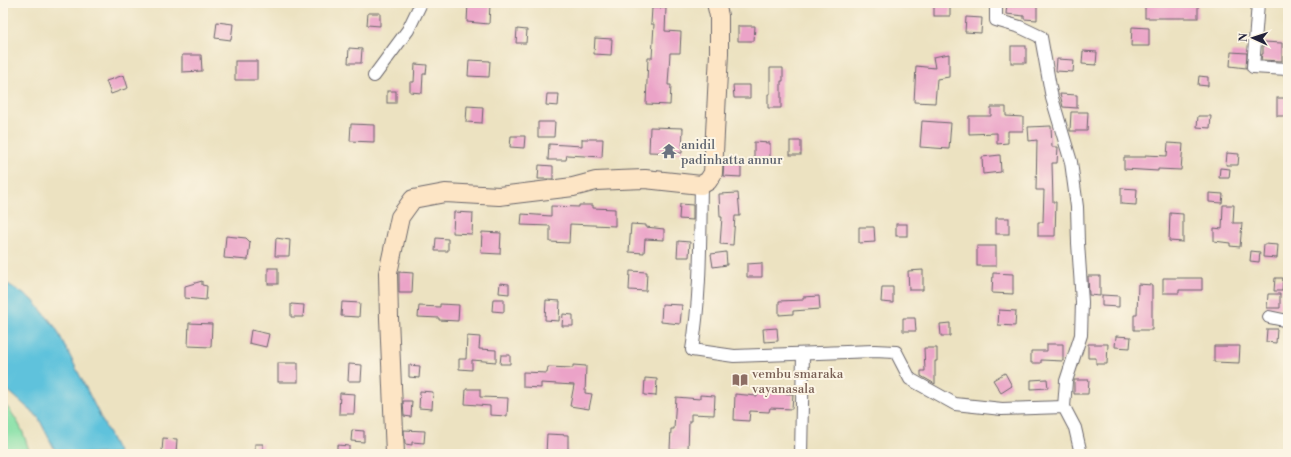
<svg xmlns="http://www.w3.org/2000/svg" width="1291" height="457" viewBox="0 0 1291 457" font-family="'Libre Bodoni',serif">
	<style>
		.green { fill: #85e0a6; stroke: #548170 }
		.water { fill: #5ec2dc; stroke: #40728c }
		.building { fill: #eba3c8 }
		.lines { fill: none; stroke-linecap: round; stroke-linejoin: round }
		.street-casing { stroke: #69656a; stroke-width: 14 }
		.secondary-casing { stroke: #69656a; stroke-width: 20 }
		.street { stroke: #fff; stroke-width: 12 }
		.secondary { stroke: #fde5c5; stroke-width: 18 }
		.labels { text-anchor: middle; stroke-width: 4; stroke-linejoin: round; paint-order: stroke }
		.worship-label { font-size: 13px; fill: #5b616d; stroke: #fcf5e5; text-anchor: start }
		.education-label { font-size: 13px; fill: #785e54; stroke: #fcf5e5; text-anchor: start }
	</style>
	<rect width="100%" height="100%" fill="#fcf5e5"/>
	<filter id="ink" filterUnits="userSpaceOnUse"><feTurbulence type="fractalNoise" baseFrequency=".025" numOctaves="2"/><feDisplacementMap in="SourceGraphic" scale="8" xChannelSelector="R" yChannelSelector="G"/><feConvolveMatrix kernelMatrix="1 2 1 2 8 2 1 2 1" color-interpolation-filters="sRGB"/></filter>
	<filter id="wash" filterUnits="userSpaceOnUse"><feTurbulence type="fractalNoise" baseFrequency=".012" numOctaves="4" result="noise"/><feDisplacementMap in="SourceGraphic" scale="16" xChannelSelector="R" yChannelSelector="G"/><feGaussianBlur stdDeviation="0.9" result="paint"/><feColorMatrix in="noise" values="0 0 0 0 0 0 0 0 0 0 0 0 0 0 0 0 0 1.4 0 .05"/><feComposite in="paint" operator="in"/></filter>
	<g filter="url(#wash)">
		<rect width="100%" height="100%" fill="#ece2c1"/>
		<path class="green" d="M3 402C19 421 23 430 30 454H3Z"/>
		<path class="water" d="M3 281 33 300 56 328 119 454H57L38 417 3 386Z"/>
		<g id="blocks">
			<g class="building">
				<path d="M468 3 490 4 489 24 467 22Z"/>
				<rect x="934" y="3" width="16" height="13"/>
				<path d="M1007 3 1024 4V3H1037V20L1024 19V16L1006 14Z"/>
				<rect x="1145" y="3" width="53" height="15"/>
				<path d="M652 8H666L665 31 681 32 680 53H670L668 85H671L670 105 646 104 648 58H652L654 24H651Z"/>
				<path d="M368 13H380V26L367 25Z"/>
				<path d="M966 17 982 18 981 33 965 32Z"/>
				<path d="M217 22 233 24 231 40 215 38Z"/>
				<path d="M738 26H755L754 41H738Z"/>
				<path d="M1132 27 1149 28V46H1131Z"/>
				<path d="M517 29 527 30 526 43H516Z"/>
				<path d="M595 38 612 39 611 55 594 54Z"/>
				<path d="M1263 42 1282 43V61L1261 60 1262 54H1263Z"/>
				<rect x="1011" y="46" width="15" height="17"/>
				<path d="M349 48 362 49 361 63H348Z"/>
				<path d="M1083 51 1097 52 1096 65 1082 64Z"/>
				<path d="M1231 52 1247 53 1246 68 1230 66Z"/>
				<path d="M949 54V77L937 79 935 103 914 102 916 66 935 68 933 57Z"/>
				<path d="M182 55H201L202 71 182 72Z"/>
				<path d="M1057 59 1074 60 1073 72 1056 71Z"/>
				<path d="M469 60 490 61 489 77 468 76Z"/>
				<rect x="235" y="61" width="22" height="19"/>
				<path d="M415 64 427 65 426 74H423L422 93 410 92V82H414Z"/>
				<path d="M770 68H783V81H781V108H768V94H770Z"/>
				<path d="M124 75 128 88 111 94 106 81Z"/>
				<path d="M1199 76 1208 77V86L1198 85Z"/>
				<path d="M733 85H750V98H734Z"/>
				<rect x="387" y="91" width="9" height="12"/>
				<path d="M547 94H559L558 106 546 105Z"/>
				<path d="M1060 94 1077 95V108L1063 107Z"/>
				<rect x="1277" y="98" width="11" height="18"/>
				<path d="M467 106 483 107 482 123 466 122Z"/>
				<path d="M991 107H1006V116L1023 117V131H1008V143L997 144V133L969 134V116H991Z"/>
				<path d="M1071 112H1088L1087 131H1070Z"/>
				<path d="M1198 116H1211L1210 128 1197 127Z"/>
				<path d="M922 121 951 123 949 149 920 147Z"/>
				<path d="M538 122H555L554 137H538Z"/>
				<path d="M351 124 374 125V142L350 141Z"/>
				<path d="M1051 126 1052 147H1058L1057 163H1052L1053 202H1056L1055 236H1038V222H1043L1044 190H1036L1037 140 1029 141 1028 127Z"/>
				<path d="M650 127 683 128 682 153 649 152Z"/>
				<path d="M511 136H525L524 148 510 147Z"/>
				<path d="M582 139H603L602 157 567 155 566 160H548L549 144 582 146Z"/>
				<rect x="790" y="141" width="11" height="14"/>
				<path d="M754 142 770 143V159L754 158Z"/>
				<path d="M1168 143 1183 144 1181 170 1158 169V171L1124 169V157H1145V155L1167 156Z"/>
				<path d="M1227 153 1239 154 1238 165H1226Z"/>
				<path d="M1000 155 1001 172 983 174 982 157Z"/>
				<path d="M724 160 741 161V177L723 176Z"/>
				<path d="M539 165 553 166V179H538Z"/>
				<path d="M1220 168 1230 169 1229 178H1219Z"/>
				<path d="M1121 188 1137 189 1136 205 1121 204Z"/>
				<path d="M738 193 740 216H735L733 245 720 244 722 217H720L719 194Z"/>
				<path d="M1209 193 1223 194 1222 203 1209 202Z"/>
				<path d="M680 204 693 205V220L679 219Z"/>
				<path d="M579 205H593V208L615 209V226L570 224 569 243 550 242V226L521 225 522 214 551 216V206L579 207Z"/>
				<path d="M1223 205H1234L1233 223H1242L1240 247 1230 246V243L1214 241V228L1222 229Z"/>
				<path d="M454 212 473 213 472 234 453 233Z"/>
				<path d="M1170 213 1183 214V242L1169 241Z"/>
				<rect x="996" y="218" width="13" height="16"/>
				<path d="M631 224 646 225V227L664 229V240L645 239 644 253 629 252Z"/>
				<rect x="896" y="224" width="11" height="12"/>
				<path d="M859 227H874L875 242 859 243Z"/>
				<path d="M482 232 501 233 500 254 481 253Z"/>
				<path d="M226 236 246 238 250 242 248 260 224 258Z"/>
				<path d="M276 238 290 240 289 256H275Z"/>
				<path d="M436 238 448 239V251H435Z"/>
				<path d="M678 241 690 242 689 257H677Z"/>
				<path d="M1264 244 1278 245 1277 258 1263 257Z"/>
				<rect x="977" y="246" width="19" height="20"/>
				<path d="M1251 251 1260 252 1259 262 1250 261Z"/>
				<path d="M726 252 727 265 713 267 711 254Z"/>
				<path d="M762 263V277H747V264Z"/>
				<rect x="268" y="268" width="10" height="16"/>
				<path d="M923 270V290H909L908 271Z"/>
				<path d="M630 271 647 272 646 291 629 290Z"/>
				<path d="M399 272 413 273 412 293H399Z"/>
				<path d="M993 273 1013 274V294L992 293Z"/>
				<path d="M1088 276H1100V296L1089 295Z"/>
				<path d="M1163 278H1202V290H1179V293H1163Z"/>
				<path d="M1275 278H1283L1282 291H1274Z"/>
				<path d="M202 281V285L207 286 206 300 185 298V286Z"/>
				<path d="M500 283 509 284V294L499 293Z"/>
				<path d="M1138 284 1152 285V330H1134V315H1137Z"/>
				<path d="M882 287H893V303L881 302Z"/>
				<path d="M1268 294H1280V308H1267Z"/>
				<path d="M1102 295 1119 296V307L1102 306Z"/>
				<path d="M819 296 820 309 793 311V314L779 315V301L803 300V297Z"/>
				<path d="M493 299H504V312L492 311Z"/>
				<path d="M546 300 560 301 559 321 545 320Z"/>
				<path d="M342 302 360 303 359 317 341 316Z"/>
				<path d="M291 304 304 305 303 317H291Z"/>
				<path d="M440 304 459 305 458 321 439 320V318L418 317 419 306 440 307Z"/>
				<path d="M662 304 682 305 680 324 661 322Z"/>
				<path d="M999 310 1016 311 1015 326 998 325Z"/>
				<path d="M563 314 573 315V326H562Z"/>
				<path d="M903 318H915L916 331H903Z"/>
				<path d="M189 323 212 324 211 347 188 346Z"/>
				<path d="M950 323V336H941L940 324Z"/>
				<path d="M777 328 778 341 764 342 763 329Z"/>
				<path d="M1267 329H1277L1276 343 1266 342Z"/>
				<path d="M251 330 269 334 266 347 249 343Z"/>
				<path d="M467 336 480 337 479 349 496 350V362L472 360V370L459 369V359H466Z"/>
				<path d="M1116 336 1131 337 1130 348 1115 347Z"/>
				<path d="M1047 344H1063V361L1041 360V363H1031V351H1047Z"/>
				<path d="M1088 344H1108L1107 364H1096V358H1088Z"/>
				<path d="M1214 346H1240L1239 363 1214 362Z"/>
				<path d="M924 348H937V361H935V384L921 376V371H925Z"/>
				<path d="M501 355H510V364H500Z"/>
				<rect x="278" y="363" width="20" height="19"/>
				<path d="M349 364 362 365 361 381H348Z"/>
				<path d="M409 365 420 366 419 378 409 377Z"/>
				<path d="M573 365 586 366 585 393 592 394 589 409 570 406 574 385 541 383V388L523 387V372L547 373 548 367 573 368Z"/>
				<path d="M1005 373 1012 386 1001 393 993 380Z"/>
				<path d="M645 378 657 379 656 396 644 395Z"/>
				<path d="M1047 379 1048 388 1031 389V380Z"/>
				<path d="M1074 380H1089L1088 394H1074Z"/>
				<path d="M758 388 771 389V393L793 394 792 409 770 408 769 412 750 411 749 421 734 420 735 394 757 396Z"/>
				<path d="M466 389H480V397L508 398 507 416 490 415V406L465 404Z"/>
				<path d="M420 391 433 392 432 409 419 408Z"/>
				<path d="M340 393 355 394 354 414H339Z"/>
				<path d="M700 395 715 396 714 415 691 414V421H689L688 450 670 449 671 429H674L676 397 700 399Z"/>
				<path d="M403 401H412L411 417 404 416Z"/>
				<path d="M352 430 364 431V442L351 441Z"/>
				<path d="M404 430 425 431 424 443 412 442V445L405 444Z"/>
				<path d="M547 434 568 435V454H546Z"/>
				<path d="M163 438 177 439 176 453 162 452Z"/>
				<rect x="255" y="444" width="8" height="10"/>
				<path d="M337 445 349 446V454H337Z"/>
			</g>
		</g>
	</g>
	<g filter="url(#ink)">
		<use href="#blocks" fill-opacity="0" stroke="#69656a" stroke-width="1"/>
		<g class="lines">
			<defs>
				<g id="street">
					<path d="M996 3V20L1020 27 1041 37 1052 98 1071 162 1077 207 1078 243 1082 302 1081 335 1066 381 1064 407"/>
					<path d="M1258 3 1253 67 1288 69"/>
					<path d="M374 76 408 30 421 3"/>
					<path d="M701 185C700 240 701 295 692 350L734 356 874 351 896 352 910 379 955 404 1002 409 1064 407 1075 428 1081 454"/>
					<path d="M1269 317 1288 321"/>
					<path d="M801 454 803 354"/>
				</g>
				<path id="secondary" d="M395 454 389 318 388 273 400 217 413 199 445 193 499 196 573 187 596 181 618 180 645 179 701 185 708 181 713 173 719 53V16L716 3"/>
			</defs>
			<use href="#street" class="street-casing"/>
			<use href="#secondary" class="secondary-casing"/>
			<use href="#street" class="street"/>
			<use href="#secondary" class="secondary"/>
		</g>
	</g>
	<defs>
		<symbol id="temple-bare" viewBox="-9 -9 18 18"><path d="M0-6L5-2H3V0L6.5 2.5H4V6H1.5V3h-3V6H-4V2.5H-6.5L-3 0V-2H-5Z" fill="#6b7280" stroke="#fcf5e5" stroke-width="2.5" paint-order="stroke"/></symbol>
		<symbol id="library-bare" viewBox="-9 -9 18 18"><path d="M-6-4Q-3-5.5-.7-3.5V5Q-3 3-6 4ZM6-4Q3-5.5 .7-3.5V5Q3 3 6 4Z" fill="#8d6e63" stroke="#fcf5e5" stroke-width="2.5" paint-order="stroke"/></symbol>
	</defs>
	<g fill-rule="evenodd">
		<use href="#temple-bare" x="658" y="140" width="22" height="22"/>
		<use href="#library-bare" x="729" y="369" width="22" height="22"/>
	</g>
	<g class="labels">
		<g class="worship-label">
			<text x="681" y="149">anidil<tspan x="681" dy="15">padinhatta annur</tspan></text>
		</g>
		<g class="education-label">
			<text x="752" y="378">vembu smaraka<tspan x="752" dy="15">vayanasala</tspan></text>
		</g>
	</g>
	<rect width="1291" height="457" fill="none" stroke="#fcf5e5" stroke-width="16"/>
	<g transform="translate(1253 38) rotate(273)" stroke="#fcf5e5" stroke-width="3" paint-order="stroke">
	<path d="M0-3L7 15L0 10L-7 15Z" fill="#22223b"/>
	<text y="-6" font-size="11" font-weight="bold" text-anchor="middle" fill="#22223b">N</text>
	</g>
</svg>
